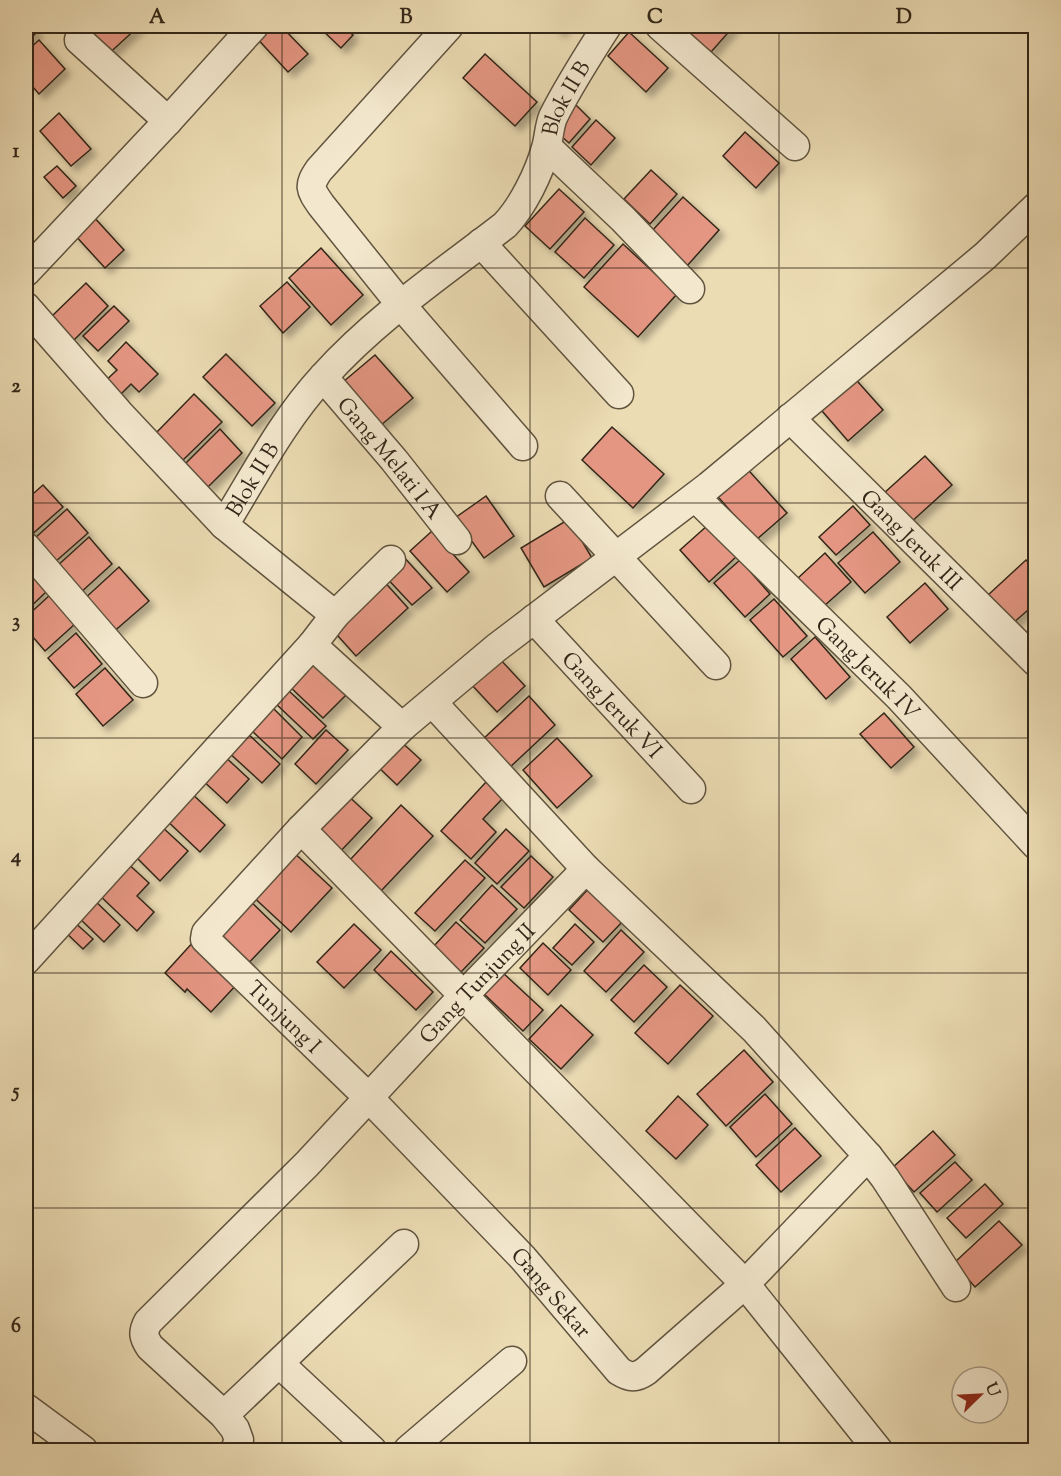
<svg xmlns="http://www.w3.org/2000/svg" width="1061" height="1476" viewBox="0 0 1061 1476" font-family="'Sorts Mill Goudy',serif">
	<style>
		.building { fill: #e49682; stroke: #322618; stroke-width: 1.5; filter: url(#shadow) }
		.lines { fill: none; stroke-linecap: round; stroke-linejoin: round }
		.minor-casing { stroke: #60543f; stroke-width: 31 }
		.minor { stroke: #f3e8ce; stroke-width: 28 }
		.grid { fill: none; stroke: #322618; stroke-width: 1.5; stroke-opacity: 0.55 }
		.labels { text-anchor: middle; stroke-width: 4.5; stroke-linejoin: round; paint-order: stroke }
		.street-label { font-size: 22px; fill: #322618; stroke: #f3e8ce }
		.neatline { fill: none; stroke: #322618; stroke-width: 2 }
		.grid-label { font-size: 20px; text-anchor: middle; font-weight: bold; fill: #322618 }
	</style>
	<defs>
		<filter id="shadow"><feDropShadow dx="5.5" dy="5.5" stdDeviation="3" flood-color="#0004"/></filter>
	</defs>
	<rect width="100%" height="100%" fill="#ecdcb4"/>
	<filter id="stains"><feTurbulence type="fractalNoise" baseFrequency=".00333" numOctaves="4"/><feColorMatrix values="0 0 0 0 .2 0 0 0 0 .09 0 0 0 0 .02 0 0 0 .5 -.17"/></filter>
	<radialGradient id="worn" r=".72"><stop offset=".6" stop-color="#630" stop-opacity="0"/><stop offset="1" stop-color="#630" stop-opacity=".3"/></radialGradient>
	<g class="building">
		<path d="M26 26H32L37 32 26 43Z"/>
		<path d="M74 26H139L104 58Z"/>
		<path d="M262 26H281L308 54 288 72 253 34Z"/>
		<path d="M318 26H351L347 30 353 35 341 48Z"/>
		<path d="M553 26H565L560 32Z"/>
		<path d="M688 26H734L711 52 685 29Z"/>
		<path d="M629 32 668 68 646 92 608 56Z"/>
		<path d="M39 40 65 69 39 94 26 79V52Z"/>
		<path d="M485 54 537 102 515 126 463 78Z"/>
		<path d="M575 104 590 119 569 143 552 128Z"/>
		<path d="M59 113 91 149 71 166 40 131Z"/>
		<path d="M596 120 615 138 591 165 572 147Z"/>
		<path d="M745 132 779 163 756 188 723 156Z"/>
		<path d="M57 166 76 186 63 198 44 177Z"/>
		<path d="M651 170 677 194 650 224 624 199Z"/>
		<path d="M559 189 584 212 550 249 525 226Z"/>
		<path d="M683 197 719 230 687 266 651 232Z"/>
		<path d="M92 215 124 250 105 268 73 233Z"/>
		<path d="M585 218 614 245 584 278 555 252Z"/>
		<path d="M623 244 677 294 638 337 584 287Z"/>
		<path d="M321 248 363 295 331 325 289 278Z"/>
		<path d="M287 282 310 307 283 333 260 306Z"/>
		<path d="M86 283 108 306 74 340 51 317Z"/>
		<path d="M114 306 129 321 98 351 83 336Z"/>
		<path d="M126 342 158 374 139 392 131 384 116 399 102 384 117 370 108 361Z"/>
		<path d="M226 354 275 403 252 426 203 377Z"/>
		<path d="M375 355 413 398 374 431 337 387Z"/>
		<path d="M850 373 883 410 848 441 816 404Z"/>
		<path d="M194 394 222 422 183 460 156 433Z"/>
		<path d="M612 427 664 474 633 508 582 460Z"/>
		<path d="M220 429 242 453 208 487 185 464Z"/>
		<path d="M925 456 952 485 909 524 883 494Z"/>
		<path d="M742 463 787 513 756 540 712 490Z"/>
		<path d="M43 485 63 507 30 536 26 530V500Z"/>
		<path d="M486 496 514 536 484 558 455 518Z"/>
		<path d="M853 506 870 525 836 555 819 537Z"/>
		<path d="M67 509 88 533 55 562 34 539Z"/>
		<path d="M569 519 592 558 544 587 521 548Z"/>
		<path d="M708 525 736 557 709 582 680 550Z"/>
		<path d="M432 531 469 572 447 592 410 551Z"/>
		<path d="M873 532 900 562 865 593 838 563Z"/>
		<path d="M89 537 112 564 79 594 56 567Z"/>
		<path d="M825 553 851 582 824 606 798 578Z"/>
		<path d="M402 555 432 588 412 605 382 573Z"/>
		<path d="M740 560 770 594 745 617 714 583Z"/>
		<path d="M1026 560 1036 570V603L1012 624 987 596Z"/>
		<path d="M119 567 149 601 111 634 82 601Z"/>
		<path d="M26 569 46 592 26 611Z"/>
		<path d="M381 578 408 608 356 656 329 626Z"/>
		<path d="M925 583 948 609 910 643 887 617Z"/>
		<path d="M50 595 75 624 45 651 26 629V617Z"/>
		<path d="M774 599 807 636 783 657 750 620Z"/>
		<path d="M76 633 102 664 74 688 48 658Z"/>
		<path d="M815 637 850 677 826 699 791 659Z"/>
		<path d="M498 657 525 686 497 712 470 683Z"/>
		<path d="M310 661 346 695 323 718 288 685Z"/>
		<path d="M105 668 133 700 103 726 76 694Z"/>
		<path d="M288 690 326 726 313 739 275 703Z"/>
		<path d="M529 696 555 725 508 769 482 740Z"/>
		<path d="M273 708 302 737 282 759 252 731Z"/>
		<path d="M884 713 914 747 891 768 860 734Z"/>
		<path d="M244 730 280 764 262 783 226 750Z"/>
		<path d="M326 730 348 750 316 784 295 764Z"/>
		<path d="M397 738 421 760 397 785 374 763Z"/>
		<path d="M557 738 592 776 557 808 523 770Z"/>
		<path d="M221 753 249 779 227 803 199 777Z"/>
		<path d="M486 782 503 798 483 819 496 832 471 859 441 831Z"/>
		<path d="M187 789 225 825 200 852 162 816Z"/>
		<path d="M343 791 372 818 337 855 309 828Z"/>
		<path d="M401 805 433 836 381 891 349 861Z"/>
		<path d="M160 825 188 851 160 881 133 854Z"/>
		<path d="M506 829 529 851 497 884 475 863Z"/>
		<path d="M289 848 332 888 291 932 248 892Z"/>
		<path d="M531 856 553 877 524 908 501 887Z"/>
		<path d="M124 860 149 883 137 896 154 912 137 931 95 891Z"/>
		<path d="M465 860 485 878 435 931 415 913Z"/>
		<path d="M492 885 517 909 485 943 460 920Z"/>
		<path d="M590 887 624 920 603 942 569 910Z"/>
		<path d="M244 895 280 930 241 971 205 937Z"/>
		<path d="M91 897 120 925 104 942 75 914Z"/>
		<path d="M71 919 93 939 83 949 62 929Z"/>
		<path d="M456 922 484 948 461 972 434 946Z"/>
		<path d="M354 924 381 950 344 988 317 962Z"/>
		<path d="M575 924 594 942 572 965 553 948Z"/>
		<path d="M621 930 644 952 606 992 584 971Z"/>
		<path d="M195 940 239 982 211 1012 187 989 185 992 165 973Z"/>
		<path d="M543 943 571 970 548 995 520 968Z"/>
		<path d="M391 951 433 992 416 1010 374 970Z"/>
		<path d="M644 965 667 987 634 1022 611 1000Z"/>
		<path d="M502 972 543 1010 523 1031 483 993Z"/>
		<path d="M680 985 713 1016 668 1064 635 1033Z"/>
		<path d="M561 1005 593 1035 561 1069 529 1039Z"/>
		<path d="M744 1050 773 1082 726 1126 697 1094Z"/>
		<path d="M765 1094 792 1124 756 1157 730 1127Z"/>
		<path d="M678 1096 708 1125 676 1159 646 1131Z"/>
		<path d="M795 1128 821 1156 781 1192 756 1165Z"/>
		<path d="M933 1131 955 1155 914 1192 892 1168Z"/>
		<path d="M955 1162 972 1180 937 1212 920 1193Z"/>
		<path d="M985 1184 1003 1204 966 1238 947 1218Z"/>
		<path d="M999 1221 1022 1245 975 1287 954 1263Z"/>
	</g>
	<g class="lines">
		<defs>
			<g id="minor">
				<path d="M449 26 319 170C308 186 310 189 321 205L402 306 523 446"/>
				<path d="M660 26 795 146"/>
				<path d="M79 40 168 121"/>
				<path d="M547 147 623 219 690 289"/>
				<path d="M481 243 619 394"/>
				<path d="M26 272 168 121 254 26"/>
				<path d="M26 307 119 413 224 525"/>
				<path id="s1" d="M323 377 394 460 457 540"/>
				<path id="s2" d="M790 418 1036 662"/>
				<path d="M560 496 716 665"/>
				<path id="s3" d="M695 497 899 697 1036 845"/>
				<path d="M26 547 143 683"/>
				<path d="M335 615 391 560"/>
				<path id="s4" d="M534 619 691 789"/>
				<path d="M312 645 402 727"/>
				<path d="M433 703 586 869 754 1029 868 1156 885 1178 956 1287"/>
				<path id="s5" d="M301 829 206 933 205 939 369 1098 523 1258 619 1371C630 1378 636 1378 646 1371L745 1284 868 1156"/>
				<path id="s6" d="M26 960 312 645 335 615 224 525C255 475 283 420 323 377 376 318 443 273 505 225 523 206 539 173 546 148 549 138 549 127 553 117 569 85 588 56 607 26"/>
				<path d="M280 1364 372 1450"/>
				<path d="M26 1408 83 1450"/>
				<path d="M224 1415 404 1244"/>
				<path id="s7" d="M235 1450 239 1440 235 1429 224 1415 150 1347C144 1338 142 1333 148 1322L307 1164 464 995 586 869"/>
				<path d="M408 1450 512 1361"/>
				<path d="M878 1450 745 1284 301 829 402 727 496 648 709 486 985 256 1036 207"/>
			</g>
		</defs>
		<use href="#minor" class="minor-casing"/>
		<use href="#minor" class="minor"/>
	</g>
	<path class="grid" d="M282 26V1450M530 26V1450M779 26V1450M26 268H1036M26 503H1036M26 738H1036M26 973H1036M26 1208H1036"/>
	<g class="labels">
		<g class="street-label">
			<text dy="8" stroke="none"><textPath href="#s6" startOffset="1164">Blok II B</textPath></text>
			<text dy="8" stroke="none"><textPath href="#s1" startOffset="105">Gang Melati I A</textPath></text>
			<text dy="8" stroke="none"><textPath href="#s6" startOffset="660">Blok II B</textPath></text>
			<text dy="8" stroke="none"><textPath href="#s2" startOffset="172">Gang Jeruk III</textPath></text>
			<text dy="8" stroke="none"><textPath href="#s3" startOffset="243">Gang Jeruk IV</textPath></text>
			<text dy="8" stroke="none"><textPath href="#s4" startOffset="116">Gang Jeruk VI</textPath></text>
			<text dy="8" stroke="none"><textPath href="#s7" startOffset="640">Gang Tunjung II</textPath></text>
			<text dy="8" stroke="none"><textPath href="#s5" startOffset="258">Tunjung I</textPath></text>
			<text dy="8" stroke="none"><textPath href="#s5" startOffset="642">Gang Sekar</textPath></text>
		</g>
	</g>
	<rect width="1061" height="1476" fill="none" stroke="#ecdcb4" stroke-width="66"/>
	<g transform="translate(980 1395) rotate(66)"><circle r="28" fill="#f3e8ce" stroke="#a69a85" stroke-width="1.5"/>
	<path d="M0-4.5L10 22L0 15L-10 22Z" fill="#8f2418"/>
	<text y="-9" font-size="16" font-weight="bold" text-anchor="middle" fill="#322618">U</text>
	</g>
	<rect x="33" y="33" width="995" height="1410" class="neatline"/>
	<g class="grid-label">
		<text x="157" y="23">A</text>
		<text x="406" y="23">B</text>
		<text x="655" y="23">C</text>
		<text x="904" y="23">D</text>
		<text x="16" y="157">1</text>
		<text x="16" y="392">2</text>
		<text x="16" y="627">3</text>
		<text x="16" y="862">4</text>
		<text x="16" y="1097">5</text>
		<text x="16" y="1332">6</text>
	</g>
	<rect width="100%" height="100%" filter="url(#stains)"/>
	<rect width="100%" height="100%" fill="url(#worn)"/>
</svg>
